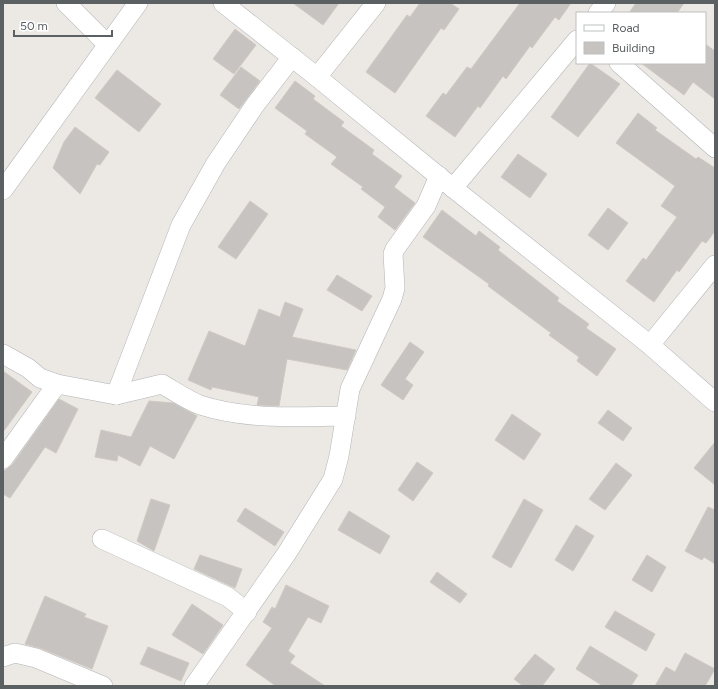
<svg xmlns="http://www.w3.org/2000/svg" width="718" height="689" viewBox="0 0 718 689" font-family="Figtree,sans-serif">
	<style>
		.building { fill: #c7c3c0; stroke: #d0c9c2 }
		.lines { fill: none; stroke-linecap: round; stroke-linejoin: round }
		.minor-casing { stroke: #b0b4b7; stroke-width: 20 }
		.minor { stroke: #fff; stroke-width: 19 }
	</style>
	<rect width="100%" height="100%" fill="#ece8e3"/>
	<g class="building">
		<path d="M293 3H339L323 25Z"/>
		<path d="M420 3H450L459 9 444 30 441 28 395 93 366 72 407 15 410 17Z"/>
		<path d="M520 3H571L559 20 555 17 532 48 530 46 506 79 503 76 480 108 478 106 455 137 426 116 443 93 446 95 467 67 471 69Z"/>
		<path d="M636 3H684L677 13H629Z"/>
		<path d="M235 29 256 45 234 74 213 59Z"/>
		<path d="M705 44 715 51V99L693 82 684 95 641 63H705Z"/>
		<path d="M590 63 620 84 578 137 551 117Z"/>
		<path d="M241 67 260 81 239 109 220 95Z"/>
		<path d="M117 70 161 104 139 132 95 98Z"/>
		<path d="M295 81 315 96 313 99 344 122 341 126 374 150 372 154 402 176 394 187 415 203 395 230 378 217 385 207 361 189 363 187 331 164 337 157 305 134 307 131 275 108Z"/>
		<path d="M638 113 657 128 655 130 696 159 698 157 715 168V231L706 243 702 241 679 272 677 270 654 302 626 281 643 258 646 260 677 217 661 206 675 186 616 143Z"/>
		<path d="M75 127 109 152 100 165 97 164 80 194 53 168 64 142Z"/>
		<path d="M518 154 547 174 530 198 501 177Z"/>
		<path d="M250 201 268 214 236 259 218 247Z"/>
		<path d="M608 208 628 223 608 250 588 235Z"/>
		<path d="M442 210 476 236 479 231 500 247 498 250 559 298 557 301 589 324 586 328 616 349 597 376 577 361 579 357 549 335 551 333 488 286 489 284 423 237Z"/>
		<path d="M337 275 372 296 362 311 327 290Z"/>
		<path d="M285 302 303 309 292 337 356 350 347 370 287 359 279 406 257 405 259 397 212 387 211 390 188 380 209 331 245 346 259 309 280 317Z"/>
		<path d="M410 342 424 352 405 379 413 385 403 400 381 385Z"/>
		<path d="M3 371 32 392 3 432Z"/>
		<path d="M59 399 78 409 56 453 45 447 10 498 3 494V472L5 470 12 465Z"/>
		<path d="M149 401 173 403 197 416 174 459 150 446 140 466 118 455 117 461 95 457 101 430 131 437Z"/>
		<path d="M608 410 632 428 623 441 598 423Z"/>
		<path d="M512 414 541 434 524 460 495 440Z"/>
		<path d="M715 442V485L694 468Z"/>
		<path d="M417 462 433 473 413 501 398 490Z"/>
		<path d="M616 463 632 475 605 510 589 499Z"/>
		<path d="M151 499 170 505 154 551 137 541Z"/>
		<path d="M524 499 543 510 511 568 492 557Z"/>
		<path d="M708 507 715 510V564L704 557 702 560 685 551Z"/>
		<path d="M245 508 284 532 275 546 237 521Z"/>
		<path d="M349 511 390 536 380 554 338 530Z"/>
		<path d="M576 525 594 536 573 571 555 560Z"/>
		<path d="M200 555 242 569 235 588 194 569Z"/>
		<path d="M647 555 666 567 652 592 632 580Z"/>
		<path d="M437 572 467 594 460 603 430 582Z"/>
		<path d="M286 585 329 606 321 623 308 617 288 651 295 656 290 663 325 686H276L246 665 272 628 263 622 272 607 275 609Z"/>
		<path d="M45 596 86 614 84 617 108 626 92 669 40 648 25 644Z"/>
		<path d="M192 604 223 625 203 654 172 635Z"/>
		<path d="M615 611 655 634 646 651 605 627Z"/>
		<path d="M590 646 638 675 631 686H603L576 669Z"/>
		<path d="M148 647 189 663 181 681 140 664Z"/>
		<path d="M685 653 715 669 705 686H655L666 667 675 672Z"/>
		<path d="M535 654 555 669 542 686H523L514 679Z"/>
	</g>
	<g class="lines">
		<defs>
			<g id="minor">
				<path d="M66 3 107 44"/>
				<path d="M223 3 317 77 453 188 650 345 715 402"/>
				<path d="M598 13 606 3"/>
				<path d="M619 63 715 148"/>
				<path d="M317 77 376 3"/>
				<path d="M453 188 577 40"/>
				<path d="M3 190 138 3"/>
				<path d="M650 345 715 265"/>
				<path d="M3 354 28 368 40 378 57 384 116 395 162 384C174 391 187 400 200 405 247 420 297 417 346 416"/>
				<path d="M116 395 181 225 216 163 255 105 292 57"/>
				<path d="M3 459 57 384"/>
				<path d="M102 539 228 597 247 612"/>
				<path d="M3 657 15 653 36 658 103 686"/>
				<path d="M194 686 287 553 333 479 339 456 350 389 392 299 395 288 393 254 395 249 426 206 439 176"/>
			</g>
		</defs>
		<use href="#minor" class="minor-casing"/>
		<use href="#minor" class="minor"/>
	</g>
	<rect width="718" height="689" fill="none" stroke="#5b6062" stroke-width="8"/>
	<rect x="576" y="12" width="130" height="52" fill="#ffffff" stroke="#bdbfc0"/>
	<rect x="584" y="25" width="20" height="6" fill="#ffffff" stroke="#bdbfc0"/>
	<text x="612" y="32" font-size="12" fill="#5b6062">Road</text>
	<rect x="584" y="42" width="20" height="12" fill="#c7c3c0" stroke="#bdbfc0"/>
	<text x="612" y="52" font-size="12" fill="#5b6062">Building</text>
	<path d="M14 30v6h98v-6" fill="none" stroke="#5b6062" stroke-width="2"/>
	<text x="20" y="30" font-size="12" fill="#5b6062" stroke="#ffffff" stroke-width="3" paint-order="stroke">50 m</text>
</svg>
